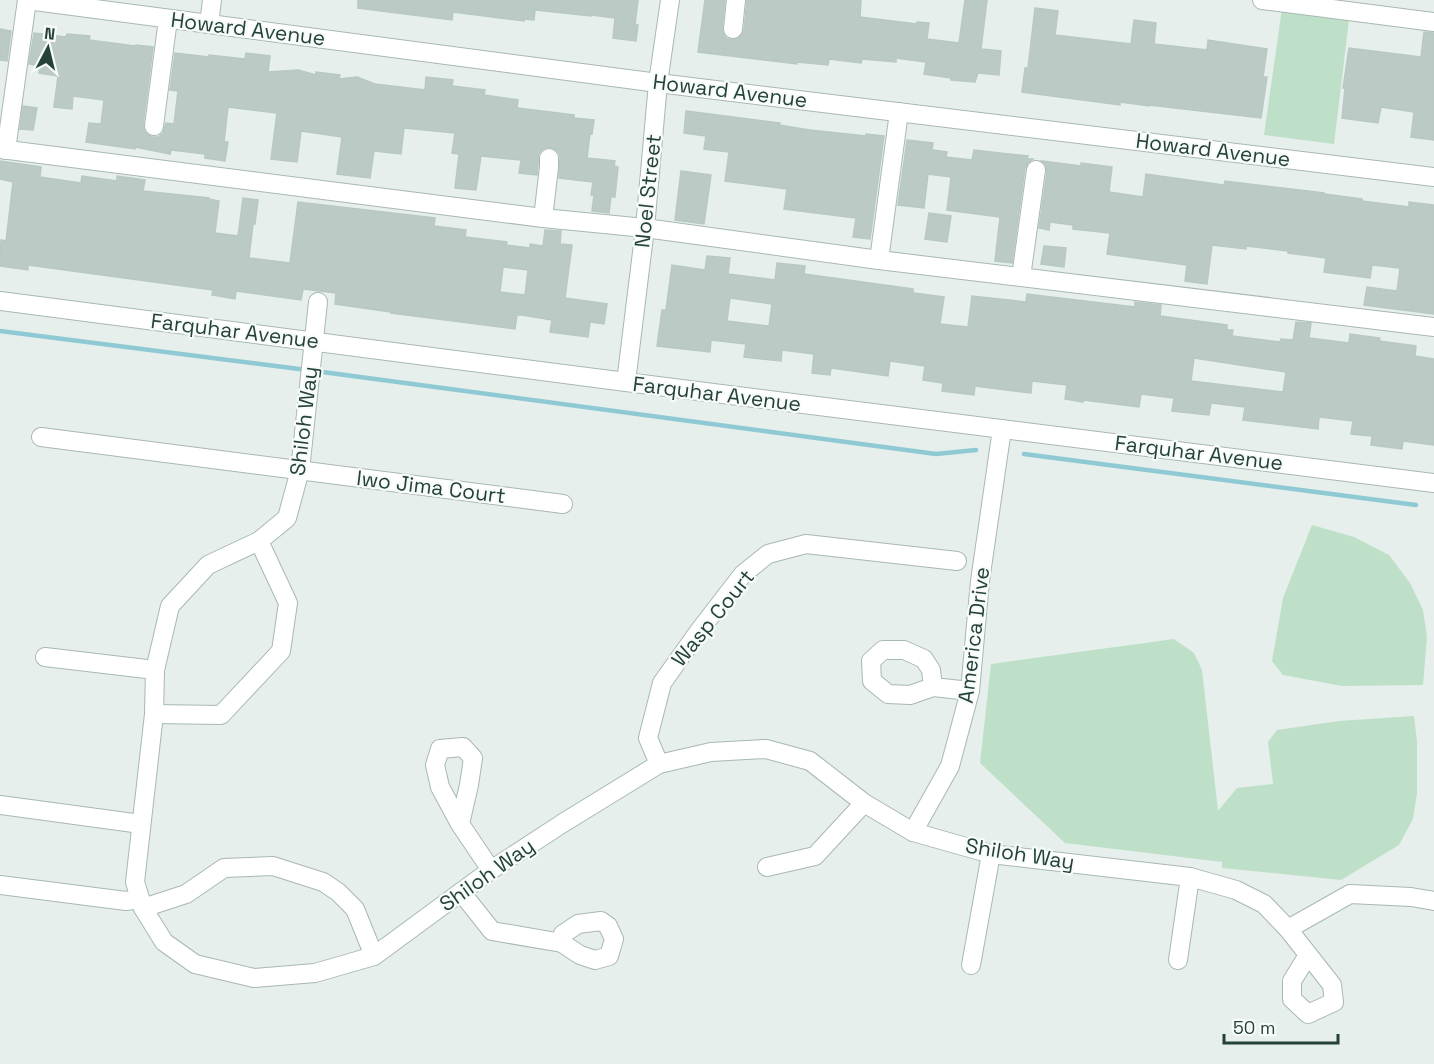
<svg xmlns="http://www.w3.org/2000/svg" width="1434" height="1064" viewBox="0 0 1434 1064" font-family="'Space Grotesk',sans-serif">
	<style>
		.green { fill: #bfe0c8 }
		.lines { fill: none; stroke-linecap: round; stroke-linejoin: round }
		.stream { stroke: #8ec9d4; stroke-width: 4.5 }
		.building { fill: #bbcac4; stroke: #b8c9c2; stroke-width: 1.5; fill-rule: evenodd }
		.minor-casing { stroke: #a8b8b2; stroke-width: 20 }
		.minor { stroke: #fff; stroke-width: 18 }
		.labels { text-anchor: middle; stroke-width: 4.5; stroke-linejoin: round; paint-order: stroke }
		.street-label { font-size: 21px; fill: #24423a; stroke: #f7fbf9 }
	</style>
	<rect width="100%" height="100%" fill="#e6efeb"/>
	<g class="green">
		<path d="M1282 8 1349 20 1334 144 1264 135Z"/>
		<path d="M1312 525 1354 537 1389 555 1410 583 1423 610 1427 637 1423 685 1342 686 1283 675 1272 661 1283 598Z"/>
		<path d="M1174 639 1194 653 1202 670 1218 811 1237 788 1273 784 1268 742 1277 730 1339 721 1414 716 1417 741V793L1413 819 1399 845 1341 880 1222 868V862L1065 843 980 763 991 664Z"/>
	</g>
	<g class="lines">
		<g class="stream">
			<path d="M0 331 307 370"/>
			<path d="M315 371 936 454 976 450"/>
			<path d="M1024 454 1416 505"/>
		</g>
	</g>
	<g class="building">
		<path d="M358 0H638L635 24 638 25 636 41 613 38 615 18 591 15V16L535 10 534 20 524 19V21L453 12 452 20 358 8Z"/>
		<path d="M705 0H725L722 28 723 33 726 38 731 40 737 39 742 35 744 30 747 0H861L860 17 917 24V22L929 23 927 39 959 43 965 0H987L981 49 1001 51 999 75 978 73 975 82 951 80V78L924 74 926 62 896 58V62L862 59 861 63 829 59 828 65 797 62V64L698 52Z"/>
		<path d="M1035 8 1058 11 1055 35 1131 44 1134 20 1156 23 1154 44 1207 50 1208 40 1267 49 1263 77H1267L1261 118 1149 105V106L1120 102V105L1022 92 1025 68H1028Z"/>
		<path d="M0 29 11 31 7 61 0 60Z"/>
		<path d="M1424 32 1434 33V140L1411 137 1414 112 1381 107 1378 123 1342 118 1345 88H1343L1349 48 1421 57Z"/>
		<path d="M34 33 66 37 67 34 90 36 89 40 135 46 136 45 153 47 143 125 144 131 148 135 152 137H158L163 133 166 123 174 124 178 91 170 90 175 53 209 57V55L245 59 246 53 270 56 268 72 298 70 316 75V72L340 75 339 79 357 77 375 84 425 90 426 77 453 80 452 86 485 90 484 95 518 100 517 108 574 115V118L594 120 592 134H590L587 158 615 161 614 166 618 167 615 197H611L609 213 592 211 594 195H591L593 182 559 178 560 158 559 153 555 149 550 147 544 148 539 153 537 175 519 173 521 160 481 156 476 190 455 188 459 154 452 153 455 133 404 128 401 154 374 151 370 178 337 174 342 137 301 131 297 162 271 159 277 113 228 107 224 142H228L225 161 205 158V154L171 150 170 154 135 147V149L86 142 89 123 101 124 104 100 73 96 72 109 54 107 58 76 39 73 40 66 29 64Z"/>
		<path d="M23 106 37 108 33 130 20 129Z"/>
		<path d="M686 111 780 123 779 125 810 130 866 136V134L884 136 870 239 853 237 856 218 784 209 787 189 725 181 729 152 704 149 706 136 684 133Z"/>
		<path d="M907 140 933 143 932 150 947 152 946 157 972 160 974 150 1028 156 1027 159H1033L1028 163 1025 168 1012 263 995 261 1000 217 947 210 951 177 928 174 924 208 898 205Z"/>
		<path d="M0 161 41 167 40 177 81 183 82 176 117 181V176L145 180 143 191 209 198V199L219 201 215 233 238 236 243 198 258 200 255 224H253L249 258 290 263 298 202 435 218 434 226 466 230 465 237 507 242 506 245 530 248V244L543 246 545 230 561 231 560 244 572 245 565 298 607 304 604 324 590 322 588 337 550 332 552 320 522 315H517L515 329 391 313V312L335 304 336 293 303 289 301 300 236 291 235 299 212 295 213 290 28 265V270L0 266 1 240 6 241 13 182 0 179ZM503 267 528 270 525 295 500 292Z"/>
		<path d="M1042 161 1081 166V163L1112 167 1109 192 1143 197 1146 174 1224 185 1225 181 1324 193V194L1362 199V201L1409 207V202L1434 205V314L1364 305 1367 287 1397 291 1400 268 1372 265 1370 278 1324 272 1326 258 1288 253V251L1246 246V249L1212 245 1207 284 1185 281 1187 265 1107 254 1110 233 1073 229V225L1050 222 1049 230 1039 228 1047 172 1046 165Z"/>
		<path d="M681 171 711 175 704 224 675 220Z"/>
		<path d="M929 213 951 216 947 242 925 239Z"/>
		<path d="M1044 246 1066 248 1064 267 1041 264Z"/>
		<path d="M707 256 730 258 728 274 775 280 777 263 805 266 804 274 913 289V293L944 297 940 324 968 327 972 296 1026 302 1027 294 1135 307V302L1161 305 1160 316 1227 325V330H1233L1232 336 1280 342 1281 339 1293 340 1296 322 1311 323 1309 338 1349 343 1350 334 1380 338 1379 341 1416 346 1415 356 1434 359V445L1403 441 1402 449 1371 445 1372 436 1351 434 1353 421 1319 417 1318 429 1243 420 1245 407 1211 403 1209 415 1172 411 1174 398 1141 394 1139 407 1083 400V402L1065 399 1067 385 1032 381 1031 393 975 386 974 395 942 391 943 383 923 380 925 366 890 361 888 376 831 368 830 375 812 373 814 354 782 350 781 361 744 357 746 344 711 340 710 352 657 346 662 310H666L672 265 705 270ZM730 298 772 304 769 326 727 321ZM1194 358 1286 372 1283 392 1191 381Z"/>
	</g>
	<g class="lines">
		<defs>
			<g id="minor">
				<path d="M27 0 658 83 1434 177"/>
				<path d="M1262 0 1434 22"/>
				<path d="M209 24 212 0"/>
				<path d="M733 29 736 0"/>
				<path d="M154 126 168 19"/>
				<path d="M0 149 543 218 645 228 879 260 1434 327"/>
				<path d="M6 150 27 0"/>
				<path d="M543 218 549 167V158"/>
				<path d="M879 260 899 112"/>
				<path d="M1021 277 1036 170"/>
				<path d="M0 301 626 382 1434 483"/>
				<path d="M318 302 300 470 287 518 259 541 208 565 170 606 155 670 154 714 135 882 143 908 164 942 195 964 254 978 315 973 374 956 491 870 563 823 659 764 711 752 766 749 810 761 864 803 913 832 991 854 1190 877 1236 890 1264 904 1288 929 1350 894 1411 897 1434 901"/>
				<path d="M626 382 645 228 658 83 670 0"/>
				<path d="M41 437 563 504"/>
				<path d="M45 657 155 670"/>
				<path d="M933 687 931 670 924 659 904 650H883L871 661 872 681 888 694 910 695 933 687 970 691"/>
				<path d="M154 714 221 715 281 651 288 603 259 541"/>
				<path d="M659 764 648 738 662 683 699 631 743 574 768 554 806 544 957 561"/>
				<path d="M0 805 141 824"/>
				<path d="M460 824 440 787 435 765 440 749 463 747 473 758 469 785 460 824 491 870"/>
				<path d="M913 832 950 766 970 691 980 581 1002 429"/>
				<path d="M767 867 815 856 864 803"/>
				<path d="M0 885 126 901 140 899"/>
				<path d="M461 892 492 931 562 943 580 955 595 960 609 956 614 939 608 926 601 921 578 924 563 934 562 943"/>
				<path d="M143 908 186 894 224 868 273 866 323 882 338 892 355 909 374 956"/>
				<path d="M1288 929 1332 985 1334 1002 1308 1014 1292 999V981L1308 955"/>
				<path d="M1178 960 1190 877"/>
				<path d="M971 965 991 854"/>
			</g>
		</defs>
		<use href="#minor" class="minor-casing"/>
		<use href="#minor" class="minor"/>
	</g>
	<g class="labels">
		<g class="street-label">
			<text transform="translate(248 29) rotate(7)" y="7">Howard Avenue</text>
			<text transform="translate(730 91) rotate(7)" y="7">Howard Avenue</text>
			<text transform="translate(1213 150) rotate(7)" y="7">Howard Avenue</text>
			<text transform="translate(648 191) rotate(-84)" y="7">Noel Street</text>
			<text transform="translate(235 331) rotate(7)" y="7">Farquhar Avenue</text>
			<text transform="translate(717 394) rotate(7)" y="7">Farquhar Avenue</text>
			<text transform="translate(304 421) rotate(-83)" y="7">Shiloh Way</text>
			<text transform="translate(1199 453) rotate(7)" y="7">Farquhar Avenue</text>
			<text transform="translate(431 487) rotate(7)" y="7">Iwo Jima Court</text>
			<text transform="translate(713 618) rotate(-51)" y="7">Wasp Court</text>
			<text transform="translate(974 635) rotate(-83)" y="7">America Drive</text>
			<text transform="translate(1020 854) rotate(9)" y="7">Shiloh Way</text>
			<text transform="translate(487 875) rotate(-35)" y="7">Shiloh Way</text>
		</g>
	</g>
	<g transform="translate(48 48) rotate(7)" stroke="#f7fbf9" stroke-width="4.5" paint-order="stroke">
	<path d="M0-4.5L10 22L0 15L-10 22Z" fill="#24423a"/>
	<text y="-9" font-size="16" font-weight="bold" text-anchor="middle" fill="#24423a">N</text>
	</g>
	<path d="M1224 1034v9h114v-9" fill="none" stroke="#24423a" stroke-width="3"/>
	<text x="1233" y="1034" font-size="18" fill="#24423a" stroke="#f7fbf9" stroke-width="4.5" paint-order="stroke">50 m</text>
</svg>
